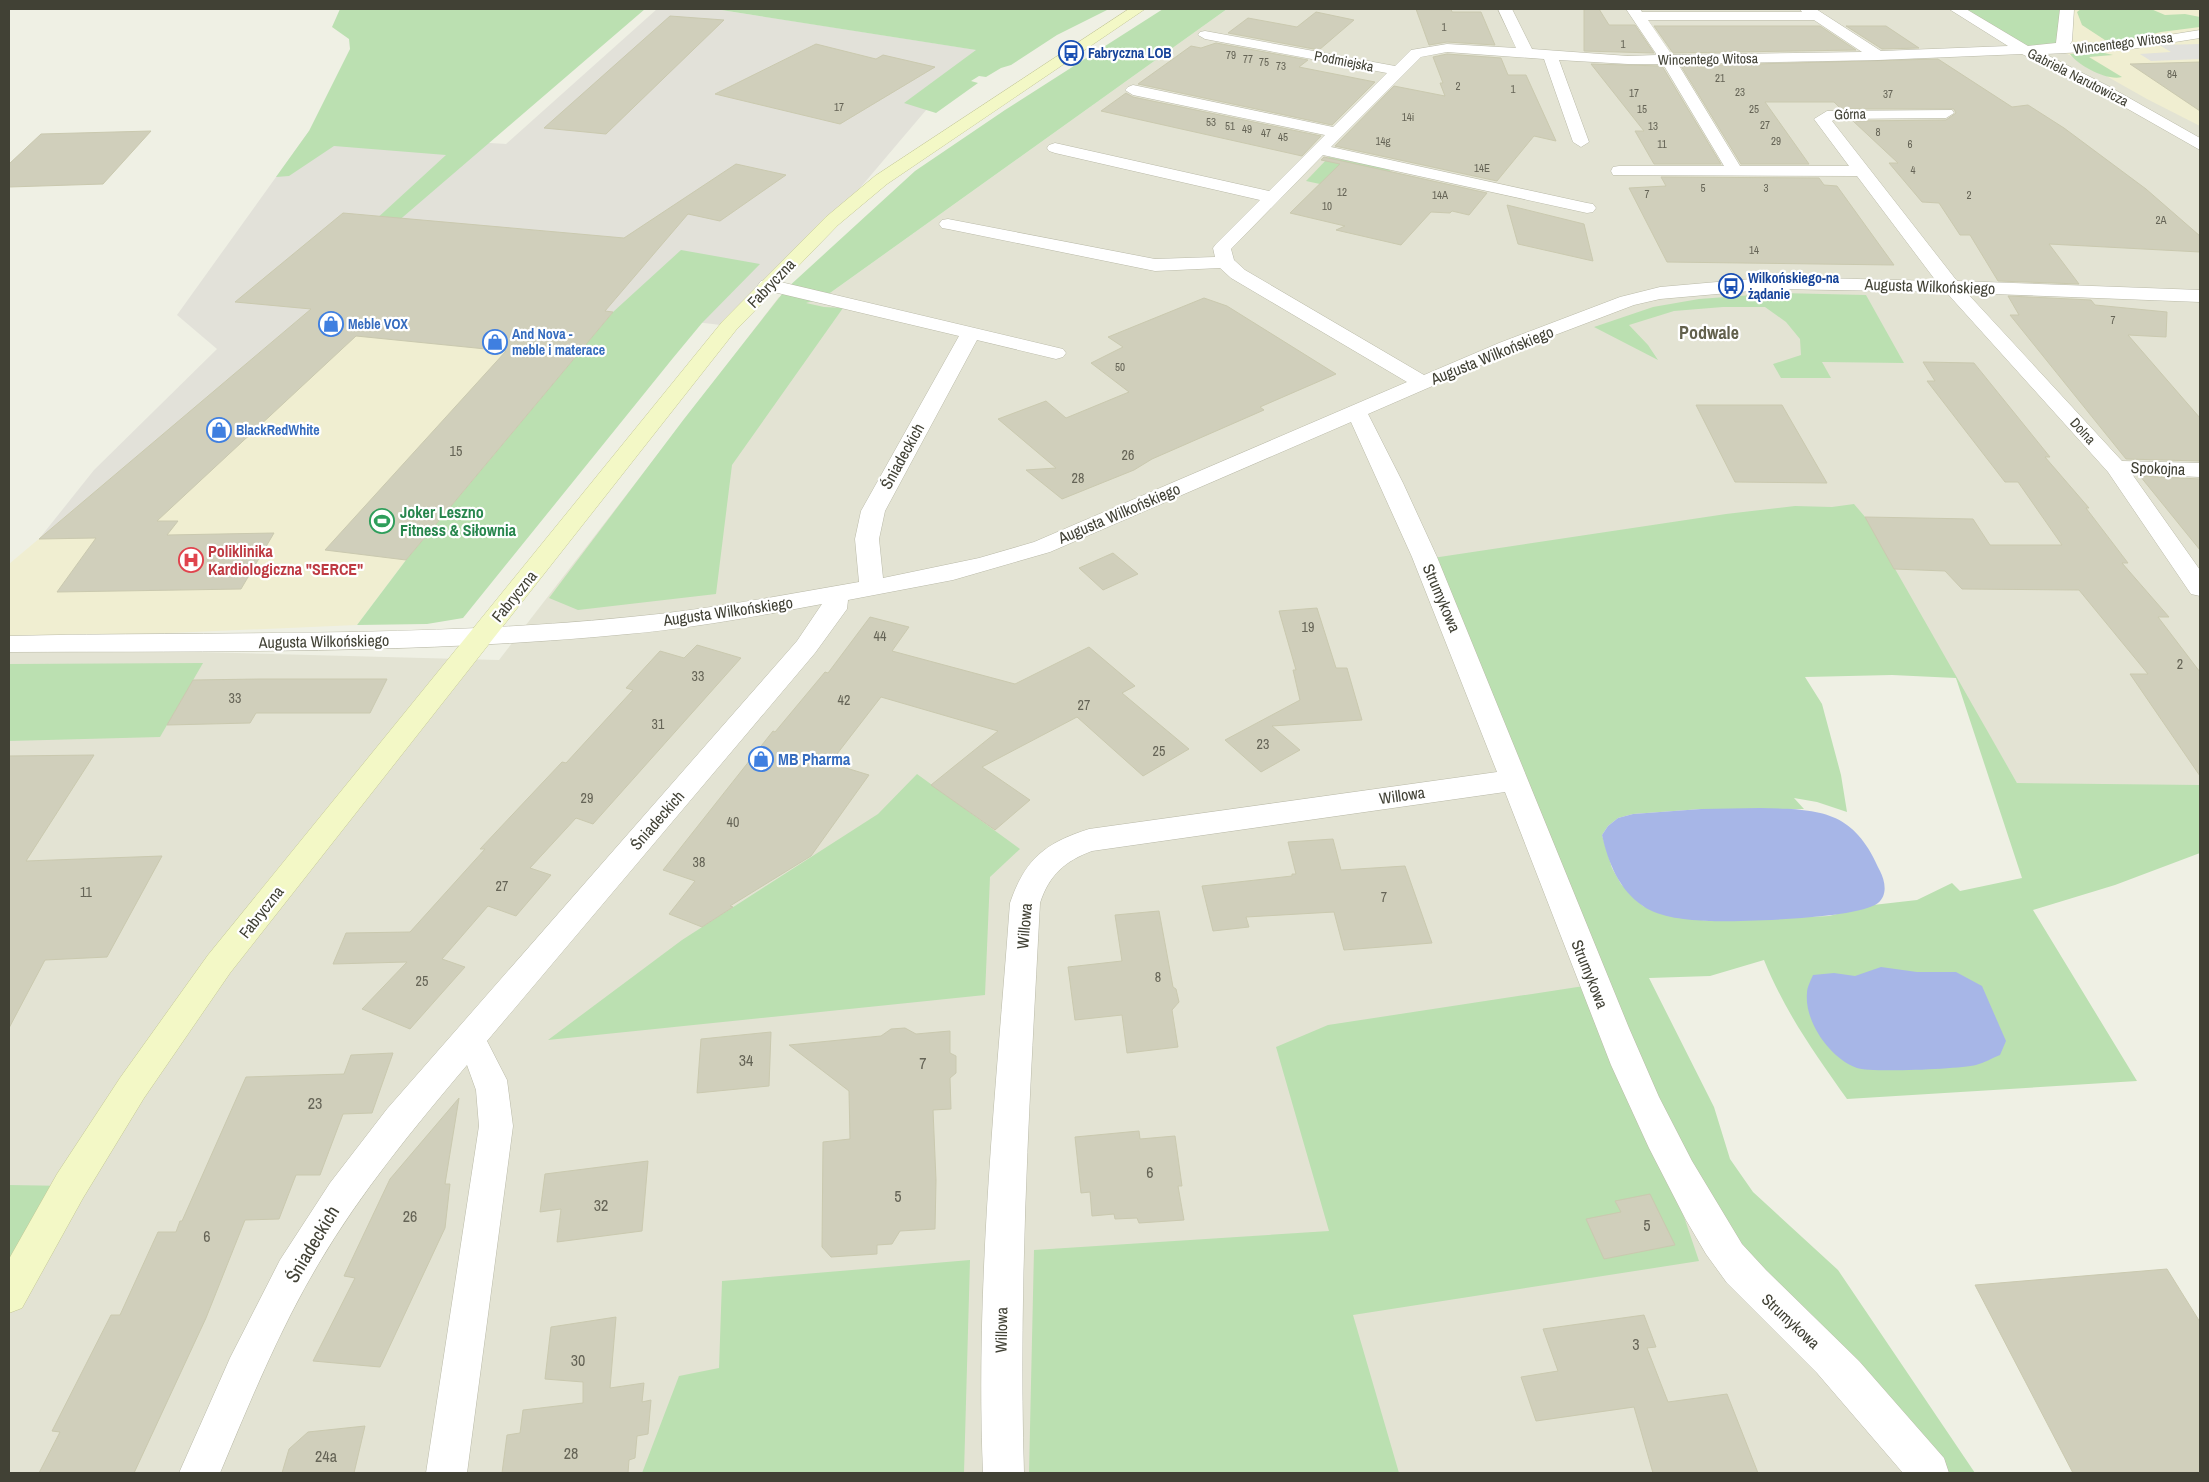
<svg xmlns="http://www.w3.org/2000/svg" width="2209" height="1482" viewBox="0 0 2209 1482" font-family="'Archivo Narrow',sans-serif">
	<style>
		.residential { fill: #e3e3d3 }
		.commercial { fill: #f0eed1 }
		.industrial { fill: #e2e1d9 }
		.green { fill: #bbe0b1; fill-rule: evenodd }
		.parking { fill: #e1e1dc }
		.water { fill: #a7b6e7 }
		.building { fill: #d0cfbb; stroke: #cac9af }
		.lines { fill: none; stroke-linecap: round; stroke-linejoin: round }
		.street-casing { stroke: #babaa8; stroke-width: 1 }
		.secondary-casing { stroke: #c4c896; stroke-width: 1 }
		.street { fill: #fff; fill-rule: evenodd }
		.secondary { fill: #f3f8c6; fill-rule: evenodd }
		.labels { text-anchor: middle; stroke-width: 4.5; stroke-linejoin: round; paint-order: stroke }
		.far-number-label { font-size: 11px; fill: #656456 }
		.far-street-label { font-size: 14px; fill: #414135; stroke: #fff }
		.far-transit-label { font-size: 14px; font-weight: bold; fill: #164399; stroke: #fff; text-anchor: start }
		.far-shop-label { font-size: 14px; font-weight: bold; fill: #366cbe; stroke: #fff; text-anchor: start }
		.number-label { font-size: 14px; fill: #656456 }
		.street-label { font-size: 16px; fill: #414135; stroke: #fff }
		.leisure-label { font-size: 16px; font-weight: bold; fill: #27864d; stroke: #fff; text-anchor: start }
		.health-label { font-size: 16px; font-weight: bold; fill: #be3a42; stroke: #fff; text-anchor: start }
		.shop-label { font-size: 16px; font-weight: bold; fill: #366cbe; stroke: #fff; text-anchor: start }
		.near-number-label { font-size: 16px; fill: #656456 }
		.far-district-label { font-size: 18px; font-weight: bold; fill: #63614d; stroke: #fff }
		.near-street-label { font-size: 19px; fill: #414135; stroke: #fff }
	</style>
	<rect width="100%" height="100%" fill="#eff0e4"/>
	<path class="residential" d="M1227 9H1983L2200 124V853L2017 783 1862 518 1426 560 1578 942 1929 1473H9V647L499 660 779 297 823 298Z"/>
	<g class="commercial">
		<path d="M1956 9H2200V126L2147 99 2064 52 2027 51Z"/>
		<path d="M338 287 613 312 406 560 357 625 9 640V564Z"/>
	</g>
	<path class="industrial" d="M657 9H715L977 50 832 221 729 326 613 312 338 287 39 539 94 470 217 349 177 315 309 131 506 144Z"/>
	<g class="green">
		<path d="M340 9H645L382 235 337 255 446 155 334 146 289 176 276 177 309 131 350 49 349 39 332 27Z"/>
		<path d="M715 9H1109L1057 35 1011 65 1001 68 986 77 979 76 971 81 978 83 936 113 904 103 976 50Z"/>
		<path d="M1163 9H1227L823 298 806 303 824 307 843 308 732 465 716 594 578 610 549 598 684 419 786 289 915 171 1005 110Z"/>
		<path d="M1957 9H2060L2056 44 2026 49Z"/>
		<path d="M2081 9H2151L2165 15 2185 14 2200 17V27L2161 32 2111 44 2082 25 2077 12Z"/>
		<path d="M2100 52 2113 55 2089 57 2122 77C2107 81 2079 66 2070 54Z"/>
		<path d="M1329 157 1389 169 1403 194 1380 197 1306 181Z"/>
		<path d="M681 250 760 264 702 323 673 358 463 618 427 624 357 625 406 560 613 312Z"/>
		<path d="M1780 293 1866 295 1904 363 1822 362 1831 378H1781L1773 364 1801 355 1800 339 1786 322 1765 307H1723L1674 311 1629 325 1648 345 1658 360 1594 327 1653 307 1699 299Z"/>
		<path d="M1854 504 1866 518 2017 783 2200 785V853L2115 885 2033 910 2137 1081 1847 1099C1815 1054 1785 1012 1764 960L1710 976 1649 978 1714 1107 1730 1159 1753 1192 1838 1270 1975 1473H1925L1870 1401 1721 1244 1426 559 1726 514 1795 506 1832 507ZM1892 675 1956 678 2022 878 1960 891 1952 883 1917 900 1873 905 1829 916 1709 921 1685 918 1663 914 1643 906 1621 884 1612 868 1602 835 1608 826 1618 818 1633 814 1701 809H1804L1794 798 1817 802 1847 812 1841 775 1822 704 1805 677Z"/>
		<path d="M203 663 160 737 9 741V664Z"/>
		<path d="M917 774 1020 849 990 877 985 995 548 1040 682 940 878 814Z"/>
		<path d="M1584 986 1680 1205 1699 1261 1353 1315 1399 1473H1029L1034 1250 1329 1231 1276 1047 1328 1025Z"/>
		<path d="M9 1185 70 1186 9 1295Z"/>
		<path d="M970 1260 964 1473H642L679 1376 719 1368 722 1281Z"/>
	</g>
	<path class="parking" d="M2200 44V59L2151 61 2140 54 2171 52 2159 45Z"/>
	<g class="water">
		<path d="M1760 808C1821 809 1854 810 1880 871 1885 881 1888 895 1878 903 1858 919 1738 922 1709 921 1688 920 1660 918 1643 906 1619 890 1608 862 1602 835L1608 826 1618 818 1633 814 1701 809Z"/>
		<path d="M1881 967 1917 972H1956L1982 986 2006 1041 2000 1055C1992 1058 1984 1063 1976 1065 1960 1069 1870 1073 1857 1068 1831 1059 1804 1022 1807 993 1807 987 1811 980 1813 975L1834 973 1855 976Z"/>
	</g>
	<g class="building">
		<path d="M1416 9H1451L1452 12H1481L1495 45 1447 42 1429 45Z"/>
		<path d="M1584 9H1599L1609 25H1635L1654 53 1584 51Z"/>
		<path d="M1316 12 1354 20 1319 50 1228 33 1248 18 1297 27Z"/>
		<path d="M670 16 724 20 606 134 544 128Z"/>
		<path d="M1654 26H1820L1856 50 1673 53Z"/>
		<path d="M1846 26H1886L1919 48 1882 49Z"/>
		<path d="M1216 43 1308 60 1299 67 1375 82 1332 125 1138 84 1191 46 1201 48Z"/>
		<path d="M816 44 876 59 883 55 935 67 840 124 715 94Z"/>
		<path d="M1447 54 1501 58 1508 75H1526L1556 141 1534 136 1497 181 1335 146 1394 86 1445 96 1440 83H1443L1433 57Z"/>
		<path d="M1938 59 2012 107 2028 105 2064 128 2146 189 2200 236V252L2049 244 2079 284 1998 281 1970 235H1960L1939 203 1922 202 1889 163H1898L1853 121 1946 120 1956 113 1954 109H1841L1834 102H1765L1809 164H1741L1681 66Z"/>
		<path d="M2200 62V111L2130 64Z"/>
		<path d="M1591 64 1662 66 1721 164H1654L1635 131H1644Z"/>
		<path d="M1126 93 1133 97 1321 136 1302 156 1101 111Z"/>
		<path d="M151 131 103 184 9 187V164L41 134Z"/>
		<path d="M1324 157 1487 193 1469 215 1452 211 1450 213 1431 212 1401 245 1336 230 1345 226 1290 213 1340 164 1321 160Z"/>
		<path d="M736 164 786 175 720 221 688 214 605 311 613 312 406 560 325 550 506 351 356 336 157 521H178L167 535 274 533 241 589 57 592 96 538 39 539 311 309 235 302 343 213 624 238Z"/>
		<path d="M1661 177 1819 178 1824 185 1837 186 1894 265 1667 262 1629 188 1666 186Z"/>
		<path d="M1507 205 1584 224 1593 261 1518 244Z"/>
		<path d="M2008 296 2091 300 2095 305 2167 312 2166 337 2128 335 2200 418V461L2126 459 2010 315H2019Z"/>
		<path d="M1204 298 1227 306 1336 374 1260 407 1264 410 1152 459 1134 470 1062 499 1026 470 1056 468 998 419 1046 401 1066 418 1129 392 1091 363 1123 347 1108 337Z"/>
		<path d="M1923 362 1974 363 2050 457H2045L2089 508H2086L2128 563H2122L2169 617H2158L2200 672V776L2130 674H2148L2079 590 1962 589 1945 571 1894 569 1865 517 1973 519 1990 545H2062L2018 482H2005L1927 381H1935Z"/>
		<path d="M1696 405H1782L1827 483 1735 482Z"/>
		<path d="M2140 476 2200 479V550Z"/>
		<path d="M1113 553 1138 574 1103 590 1079 568Z"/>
		<path d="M1317 608 1336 668H1347L1362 720 1272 726 1300 750 1261 772 1225 740 1300 700 1293 670H1296L1279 611Z"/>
		<path d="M870 617 909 627 892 651 1015 684 1089 647 1135 686 1122 693 1189 749 1143 776 1077 717 982 767 1030 800 995 830 931 785 998 731 881 697 830 763 869 775 811 856 730 906 733 907 702 927 669 914 695 881 663 870 773 731 775 732 825 672 828 673Z"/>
		<path d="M697 645 741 658 593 824 576 818 530 868 551 875 516 916 488 906 442 959 465 967 410 1029 362 1009 407 962 333 964 346 933 410 932 485 849H480L562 762 566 763 633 690 626 688 660 651 684 658Z"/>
		<path d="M260 679H387L370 713H256L250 723 167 725 193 680Z"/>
		<path d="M94 755 26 861 162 856 107 957 45 960 9 1028V756Z"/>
		<path d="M1333 839 1341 870 1405 866 1432 943 1344 950 1334 912 1246 917 1249 927 1213 931 1202 886 1292 876V874H1296L1288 842Z"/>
		<path d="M1159 911 1173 987 1176 989 1179 1002 1172 1010 1178 1047 1127 1053 1122 1015 1075 1020 1068 967 1122 961 1115 915Z"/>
		<path d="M905 1028 916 1034 950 1031V1053L956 1056V1073L950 1078 951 1109 933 1110 936 1180 935 1229 900 1231 892 1244 877 1245V1254L831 1257 822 1247 823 1142 850 1139 849 1091 789 1045 881 1036 891 1029Z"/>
		<path d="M771 1032 769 1086 697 1093 701 1039Z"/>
		<path d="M393 1053 372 1113 343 1114 320 1175H296L279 1219 245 1220 206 1318 134 1473H39L60 1432 52 1431 111 1315H120L158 1232H176L180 1221H182L246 1077 344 1074 351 1055Z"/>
		<path d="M459 1098 445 1184H450L445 1228 380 1367 313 1361 355 1278 344 1276 390 1179Z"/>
		<path d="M1139 1131 1140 1139 1175 1136 1182 1186H1178L1184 1220 1139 1223 1137 1218 1115 1219 1114 1214 1092 1216 1090 1192 1081 1193 1075 1137Z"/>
		<path d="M648 1161 642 1231 557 1242 561 1209 540 1212 545 1174Z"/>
		<path d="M1650 1194 1675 1245 1604 1259 1586 1219 1621 1212 1615 1201Z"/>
		<path d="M2167 1269 2200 1322V1473H2073L1975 1285Z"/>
		<path d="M1644 1315 1656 1347 1647 1348 1668 1402 1727 1394 1758 1473H1653L1634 1407 1536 1421 1521 1377 1558 1371 1543 1329Z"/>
		<path d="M616 1317 610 1388 644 1383 642 1402 651 1400 648 1434 637 1436 635 1458 629 1460 628 1473H502L507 1435 520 1433 523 1410 583 1403V1382L545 1379 551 1327Z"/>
		<path d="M365 1426 354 1473H282L289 1449 308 1432Z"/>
	</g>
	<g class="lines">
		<defs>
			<path id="street" d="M1498 9H1512L1532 49 1628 56 1657 55 1626 9H1640L1642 12H1802L1800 9H1816L1881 51 2008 46 1949 9H1966L2028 46 2056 43 2060 9H2074L2072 41 2070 44 2125 42 2200 30V38L2125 50 2045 54 2108 86 2200 138V150L2098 92 2022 54 1878 60 1678 64 1740 166H1849L1814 119 1827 111 1952 110 1954 113 1946 118 1836 119 1832 121 1957 281 2200 290V302L1967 293 2122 461 2200 463V477L2132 474 2200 570V596L2191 594 2108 472 1946 292 1774 289 1660 299 1634 305 1513 351 1368 414 1403 483 1437 557 1629 1028 1659 1097 1692 1161 1742 1244 1766 1270 1859 1361 1944 1458 1949 1473H1903L1817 1373 1727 1283 1706 1254 1686 1220 1649 1148 1611 1065 1505 792 1092 851C1065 861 1049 875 1040 903 1030 1093 1018 1283 1024 1473H983C975 1283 996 1092 1010 903 1025 859 1045 843 1089 829L1497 772 1412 557 1351 422 1050 552 953 580 848 600 847 609 815 653 487 1041 507 1080 513 1126 467 1473H426L479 1126 476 1090 467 1065C413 1129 361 1192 319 1263 279 1330 250 1402 220 1473H179L230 1358 280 1260 330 1183 387 1109 797 641 822 604C758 616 693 628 628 634 422 654 215 651 9 652V636C216 631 424 638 630 617 707 610 783 595 859 582L855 539 861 511 959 336 761 289 758 285 761 281 768 279 1063 349 1066 353 1063 357 1056 359 977 340 885 511 879 539 883 578 979 558 1034 542 1407 382 1231 278 1220 268 1155 271 948 229 942 228 939 224 942 220 948 219 1155 259 1215 257 1213 248 1216 244 1260 200 1055 153 1049 151 1047 148 1049 145 1055 143 1269 191 1325 135 1133 95 1125 90 1128 87 1133 85 1333 127 1387 73 1205 39 1198 35 1200 32 1205 31 1395 66 1411 50 1447 44 1516 48ZM1648 20H1814L1862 52 1672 55ZM1447 52 1544 59 1573 142 1581 147 1589 142 1559 60 1628 64H1663L1724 166H1619L1613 167 1611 171 1613 175 1857 176 1936 281 1774 277 1660 287 1620 297 1499 343 1424 375 1245 270 1234 260 1231 249 1323 155 1587 213 1593 212 1596 208 1593 204 1587 203 1331 147 1421 57Z"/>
			<path id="secondary" d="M1129 9H1145L887 184 838 225 736 330 230 973 144 1098 83 1198 22 1308 9 1313V1259L57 1174 120 1078 208 955 722 322 826 217 875 176Z"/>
		</defs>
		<use href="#street" class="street-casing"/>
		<use href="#secondary" class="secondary-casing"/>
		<use href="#street" class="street"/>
		<use href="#secondary" class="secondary"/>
	</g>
	<defs>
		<symbol id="bus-ring" viewBox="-11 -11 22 22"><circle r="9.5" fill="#fff" stroke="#1a4fb4" stroke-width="1.5"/><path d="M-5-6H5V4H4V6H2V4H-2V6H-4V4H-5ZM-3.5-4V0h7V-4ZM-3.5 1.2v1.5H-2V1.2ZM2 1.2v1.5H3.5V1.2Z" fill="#1a4fb4"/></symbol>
		<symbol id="shop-ring" viewBox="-11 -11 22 22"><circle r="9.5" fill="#fff" stroke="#3f7fe0" stroke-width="1.5"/><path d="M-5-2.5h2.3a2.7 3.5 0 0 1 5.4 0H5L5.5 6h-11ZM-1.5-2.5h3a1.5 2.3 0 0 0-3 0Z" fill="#3f7fe0"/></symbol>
		<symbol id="stadium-ring" viewBox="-11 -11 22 22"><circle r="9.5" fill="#fff" stroke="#2e9e5b" stroke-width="1.5"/><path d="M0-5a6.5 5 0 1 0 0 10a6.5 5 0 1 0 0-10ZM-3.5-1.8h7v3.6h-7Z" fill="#2e9e5b"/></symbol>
		<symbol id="hospital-ring" viewBox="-11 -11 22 22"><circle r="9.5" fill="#fff" stroke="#e0444e" stroke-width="1.5"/><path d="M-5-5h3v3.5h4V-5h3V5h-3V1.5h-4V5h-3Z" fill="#e0444e"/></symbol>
	</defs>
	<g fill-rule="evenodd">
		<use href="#bus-ring" x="1057" y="39" width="28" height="28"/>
		<use href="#bus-ring" x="1717" y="272" width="28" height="28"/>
		<use href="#shop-ring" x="317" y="310" width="28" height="28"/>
		<use href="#shop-ring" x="481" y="328" width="28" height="28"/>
		<use href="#shop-ring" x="205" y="416" width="28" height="28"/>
		<use href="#stadium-ring" x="368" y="507" width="28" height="28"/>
		<use href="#hospital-ring" x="177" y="546" width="28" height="28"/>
		<use href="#shop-ring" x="747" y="745" width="28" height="28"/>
	</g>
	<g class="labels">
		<g class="far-number-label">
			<text x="1444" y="31">1</text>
			<text x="1623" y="48">1</text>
			<text x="1231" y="59">79</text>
			<text x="1248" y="63">77</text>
			<text x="1264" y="66">75</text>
			<text x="1281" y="70">73</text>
			<text x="2172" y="78">84</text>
			<text x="1720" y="82">21</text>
			<text x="1458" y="90">2</text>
			<text x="1513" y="93">1</text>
			<text x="1740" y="96">23</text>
			<text x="1634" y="97">17</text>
			<text x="1888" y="98">37</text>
			<text x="839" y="111">17</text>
			<text x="1642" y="113">15</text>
			<text x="1754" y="113">25</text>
			<text x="1408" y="121">14i</text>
			<text x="1211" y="126">53</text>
			<text x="1765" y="129">27</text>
			<text x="1230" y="130">51</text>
			<text x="1653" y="130">13</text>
			<text x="1247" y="133">49</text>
			<text x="1878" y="136">8</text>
			<text x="1266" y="137">47</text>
			<text x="1283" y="141">45</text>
			<text x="1383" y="145">14g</text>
			<text x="1776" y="145">29</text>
			<text x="1662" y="148">11</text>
			<text x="1910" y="148">6</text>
			<text x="1482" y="172">14E</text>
			<text x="1913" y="174">4</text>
			<text x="1703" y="192">5</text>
			<text x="1766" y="192">3</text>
			<text x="1342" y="196">12</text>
			<text x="1647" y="198">7</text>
			<text x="1440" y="199">14A</text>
			<text x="1969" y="199">2</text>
			<text x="1327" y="210">10</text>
			<text x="2161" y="224">2A</text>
			<text x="1754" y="254">14</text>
			<text x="2113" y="324">7</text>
			<text x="1120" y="371">50</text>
		</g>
		<g class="far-street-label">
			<text transform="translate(2123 43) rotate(-7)" y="5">Wincentego Witosa</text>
			<text transform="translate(1708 59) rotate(-1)" y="5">Wincentego Witosa</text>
			<text transform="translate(1344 61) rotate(11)" y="5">Podmiejska</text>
			<text transform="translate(2078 77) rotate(27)" y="5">Gabriela Narutowicza</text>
			<text transform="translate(1850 114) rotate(-2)" y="5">Górna</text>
			<text transform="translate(2083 431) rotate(48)" y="5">Dolna</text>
		</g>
		<g class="far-transit-label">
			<text x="1088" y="58">Fabryczna LOB</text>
			<text x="1748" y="283">Wilkońskiego-na<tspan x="1748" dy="16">żądanie</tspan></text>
		</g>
		<g class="far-shop-label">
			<text x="348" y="329">Meble VOX</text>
			<text x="512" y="339">And Nova -<tspan x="512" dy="16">meble i materace</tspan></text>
			<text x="236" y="435">BlackRedWhite</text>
		</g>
		<g class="number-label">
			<text x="456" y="456">15</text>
			<text x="1128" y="460">26</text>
			<text x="1078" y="483">28</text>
			<text x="1308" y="632">19</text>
			<text x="880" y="641">44</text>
			<text x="2180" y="669">2</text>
			<text x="698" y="681">33</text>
			<text x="235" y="703">33</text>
			<text x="844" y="705">42</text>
			<text x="1084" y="710">27</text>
			<text x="658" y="729">31</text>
			<text x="1263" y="749">23</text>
			<text x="1159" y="756">25</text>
			<text x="587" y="803">29</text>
			<text x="733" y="827">40</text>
			<text x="699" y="867">38</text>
			<text x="502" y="891">27</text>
			<text x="86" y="897">11</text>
			<text x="1384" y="902">7</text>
			<text x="1158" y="982">8</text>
			<text x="422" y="986">25</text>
		</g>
		<g class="street-label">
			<text transform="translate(771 283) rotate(-46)" y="6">Fabryczna</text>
			<text transform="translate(1930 286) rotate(2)" y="6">Augusta Wilkońskiego</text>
			<text transform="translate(1492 355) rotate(-22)" y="6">Augusta Wilkońskiego</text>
			<text transform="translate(902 456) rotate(-61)" y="6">Śniadeckich</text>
			<text transform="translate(2158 468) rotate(2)" y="6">Spokojna</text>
			<text transform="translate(1119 513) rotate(-23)" y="6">Augusta Wilkońskiego</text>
			<text transform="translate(514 596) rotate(-51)" y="6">Fabryczna</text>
			<text transform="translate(1442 598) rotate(67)" y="6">Strumykowa</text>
			<text transform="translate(728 611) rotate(-8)" y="6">Augusta Wilkońskiego</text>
			<text transform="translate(324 641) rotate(-1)" y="6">Augusta Wilkońskiego</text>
			<text transform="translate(1402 795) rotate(-8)" y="6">Willowa</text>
			<text transform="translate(657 820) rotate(-49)" y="6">Śniadeckich</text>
			<text transform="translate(261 912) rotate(-52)" y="6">Fabryczna</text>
			<text transform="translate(1024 926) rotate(-85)" y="6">Willowa</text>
			<text transform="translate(1590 974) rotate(68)" y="6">Strumykowa</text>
			<text transform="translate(1791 1321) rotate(43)" y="6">Strumykowa</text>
			<text transform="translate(1001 1330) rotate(-89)" y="6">Willowa</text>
		</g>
		<g class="leisure-label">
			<text x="400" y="518">Joker Leszno<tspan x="400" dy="18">Fitness &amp; Siłownia</tspan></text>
		</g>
		<g class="health-label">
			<text x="208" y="557">Poliklinika<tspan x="208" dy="18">Kardiologiczna "SERCE"</tspan></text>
		</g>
		<g class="shop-label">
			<text x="778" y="765">MB Pharma</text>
		</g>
		<g class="near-number-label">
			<text x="746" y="1066">34</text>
			<text x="923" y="1069">7</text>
			<text x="315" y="1109">23</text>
			<text x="1150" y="1178">6</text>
			<text x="898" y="1202">5</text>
			<text x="601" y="1211">32</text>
			<text x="410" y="1222">26</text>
			<text x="1647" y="1231">5</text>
			<text x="207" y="1242">6</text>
			<text x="1636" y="1350">3</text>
			<text x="578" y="1366">30</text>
			<text x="571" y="1459">28</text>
			<text x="326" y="1462">24a</text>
		</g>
		<g class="far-district-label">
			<text x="1709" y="339">Podwale</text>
		</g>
		<g class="near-street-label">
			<text transform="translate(312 1244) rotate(-59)" y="7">Śniadeckich</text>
		</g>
	</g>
	<rect width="2209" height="1482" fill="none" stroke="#414135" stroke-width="20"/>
</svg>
